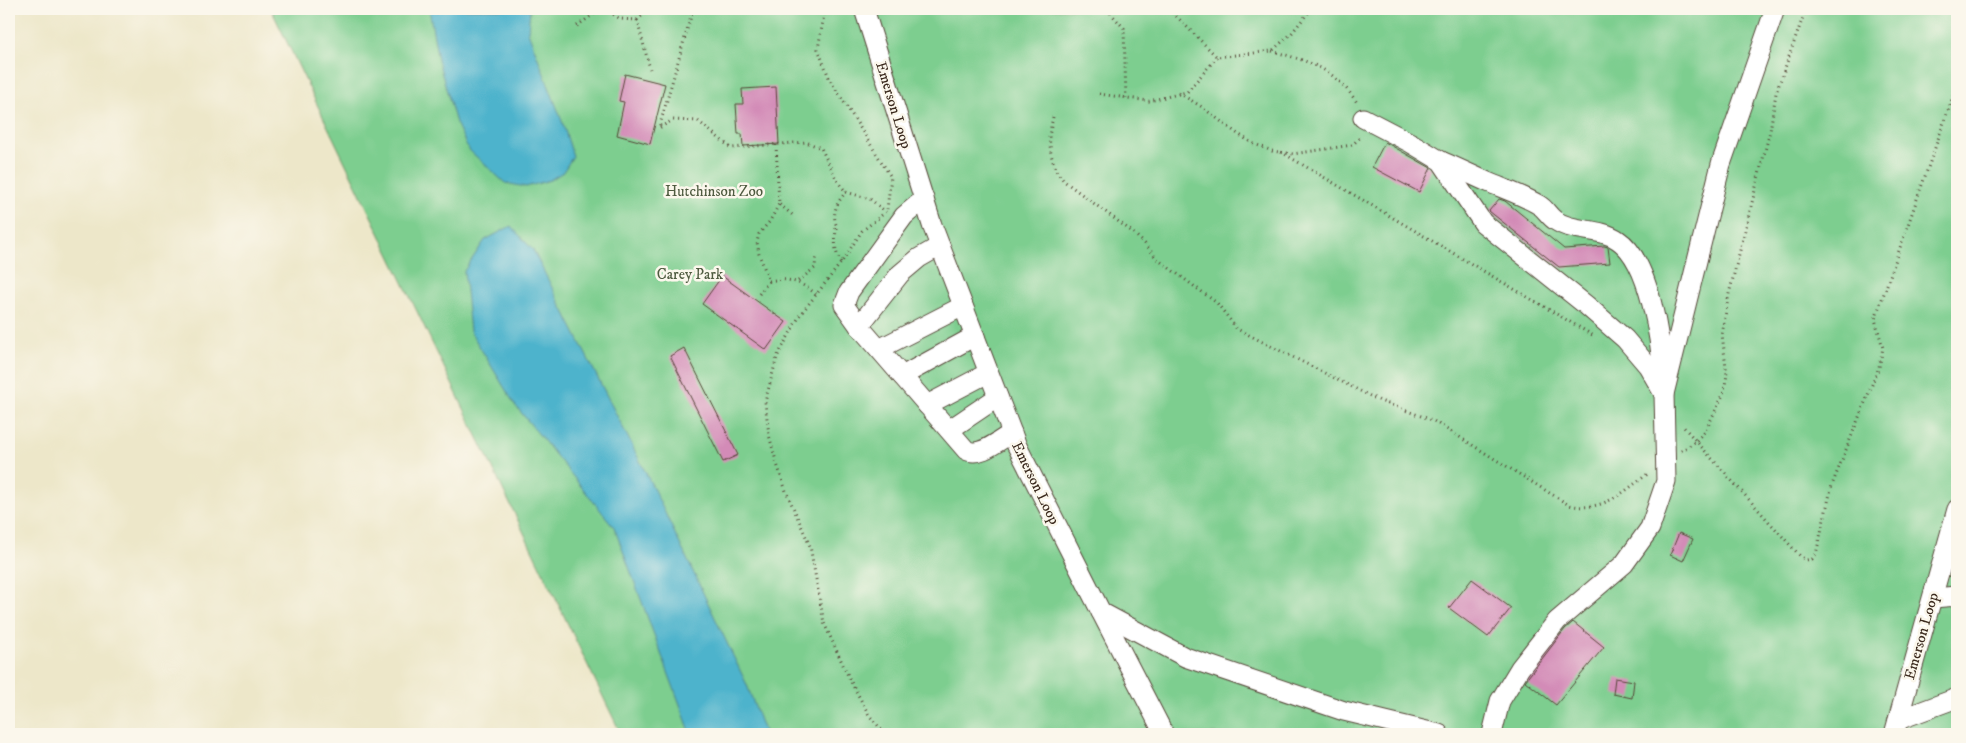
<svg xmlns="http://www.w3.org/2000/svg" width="1966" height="743" viewBox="0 0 1966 743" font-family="'IM FELL DW Pica',serif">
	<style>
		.green { fill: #7dce8f; stroke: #5c7c56 }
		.water { fill: #4db3cc; stroke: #446e75 }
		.building { fill: #d38bb7 }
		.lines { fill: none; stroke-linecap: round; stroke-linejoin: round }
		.minor-casing { stroke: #564638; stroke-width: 21 }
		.path { stroke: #564638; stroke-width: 3; stroke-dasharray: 1 4; stroke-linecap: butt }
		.minor { stroke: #fff; stroke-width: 19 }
		.labels { text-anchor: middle; stroke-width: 5; stroke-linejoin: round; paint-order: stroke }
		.street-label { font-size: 15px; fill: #3b2a1e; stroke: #fbf7ec }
		.park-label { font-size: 15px; fill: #4f5b40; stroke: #fbf7ec }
	</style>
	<rect width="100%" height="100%" fill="#fbf7ec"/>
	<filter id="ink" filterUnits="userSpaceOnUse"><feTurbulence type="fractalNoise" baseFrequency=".02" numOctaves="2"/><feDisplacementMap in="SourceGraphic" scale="10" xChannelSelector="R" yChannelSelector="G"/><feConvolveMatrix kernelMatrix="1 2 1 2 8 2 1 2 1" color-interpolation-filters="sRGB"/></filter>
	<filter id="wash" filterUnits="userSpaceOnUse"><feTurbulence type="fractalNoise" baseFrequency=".0096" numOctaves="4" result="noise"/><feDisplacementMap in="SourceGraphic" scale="20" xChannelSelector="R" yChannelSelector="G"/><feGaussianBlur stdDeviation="1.12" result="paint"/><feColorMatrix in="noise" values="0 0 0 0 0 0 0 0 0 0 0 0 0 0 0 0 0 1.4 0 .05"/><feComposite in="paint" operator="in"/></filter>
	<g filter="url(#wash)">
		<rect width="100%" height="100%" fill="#ede7c9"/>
		<path class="green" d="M271 9H1957V734H621Z"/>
		<g class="water">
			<path d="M429 9H530L528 32 562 121 573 156 563 172 550 180 526 187 505 183 469 150 456 123 438 60Z"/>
			<path d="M511 226 533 250 647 475 747 685 765 734H691L614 527 515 405 470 331 464 271 485 240Z"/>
		</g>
		<g id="blocks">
			<g class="building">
				<path d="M625 74 665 84 650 144 617 135 624 102 619 101Z"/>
				<path d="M776 87 779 144 743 146 742 134H738L736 104H743L742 89Z"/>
				<path d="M1385 142 1431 168 1419 192 1372 167Z"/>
				<path d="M1499 199 1505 201 1564 249 1604 246 1608 247 1610 263 1559 267 1489 211Z"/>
				<path d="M722 276 786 322 766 350 702 304Z"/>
				<path d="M684 348 738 455 723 462 670 356Z"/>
				<path d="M1679 533 1693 539 1683 561 1670 555Z"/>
				<path d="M1472 579 1511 608 1488 637 1449 608Z"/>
				<path d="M1573 622 1604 647 1556 705 1525 681 1565 629Z"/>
				<path d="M1615 678 1634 681 1632 698 1613 694Z"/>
			</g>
		</g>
	</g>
	<g filter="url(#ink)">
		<use href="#blocks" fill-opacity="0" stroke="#564638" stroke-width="1"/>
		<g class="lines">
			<defs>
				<g id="minor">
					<path d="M864 9 932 225 1017 446 1101 612 1185 657 1344 711 1439 734"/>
					<path d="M1363 118 1411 143 1441 161 1483 223 1586 305 1625 339 1648 366 1664 394"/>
					<path d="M1441 161C1458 168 1474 176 1490 183 1507 190 1524 196 1539 205 1546 209 1549 217 1556 221 1574 233 1599 227 1618 240 1650 261 1661 342 1663 378"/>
					<path d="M924 199 904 216 849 292 844 305 859 326 966 450C980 458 999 440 1012 433"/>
					<path d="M859 326 900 274 919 258 940 246"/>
					<path d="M879 349 963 306"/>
					<path d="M902 376 975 336"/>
					<path d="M927 405 988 373"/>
					<path d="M949 430 998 397"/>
					<path d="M1933 598 1957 596"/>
					<path d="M1101 612 1164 734"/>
					<path d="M1898 720 1957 698"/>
					<path d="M1492 734 1500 701 1520 668 1557 621 1624 564 1650 528 1666 481 1664 394 1721 164 1775 9"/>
					<path d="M1894 734 1957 509"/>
				</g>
			</defs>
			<use href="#minor" class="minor-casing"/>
			<g class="path">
				<path d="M605 9 620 19 637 20 644 14 646 9"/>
				<path d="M685 9 692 11"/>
				<path d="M693 9 659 128 673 120 698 121 731 148 806 142 821 148 838 182 846 192 870 199 886 212"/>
				<path d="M825 9 818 49 830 80 891 177 887 209"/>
				<path d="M1107 9 1124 28 1126 98"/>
				<path d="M1169 9 1217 57 1272 51 1291 34 1311 9"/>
				<path d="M1806 9 1776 93 1770 131 1729 294 1722 334 1727 375 1723 395 1706 430 1696 441 1801 557 1806 560 1812 559 1816 554 1832 485 1879 367 1883 348 1875 319 1957 85"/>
				<path d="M637 20 650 69"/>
				<path d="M577 26 601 9"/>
				<path d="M1272 51C1311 62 1334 68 1358 104"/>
				<path d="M1179 93 1202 107 1235 132 1252 143 1272 151 1293 154 1352 145 1362 136"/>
				<path d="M1099 94 1149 101 1187 92 1217 57"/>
				<path d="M1053 117 1049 136 1051 154 1055 169 1064 181 1131 231 1145 244 1157 259 1217 303 1237 329 1380 401 1432 420 1569 505C1603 513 1623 492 1649 473"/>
				<path d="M776 145 779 204 795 217"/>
				<path d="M1281 152 1594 336"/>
				<path d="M882 215 862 231 841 263 800 315 777 357 765 402 769 435 776 461 786 491 810 546 824 623 850 680 869 715 885 734"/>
				<path d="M841 263C834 251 835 241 836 228 837 223 836 226 835 221 833 209 839 200 846 192"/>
				<path d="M769 281C788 277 801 282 816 294"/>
				<path d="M798 281 815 268 816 256"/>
				<path d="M759 294 769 281 759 254 757 242 759 234 770 221 779 204"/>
				<path d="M1681 451 1696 441 1682 425"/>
			</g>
			<use href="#minor" class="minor"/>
		</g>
	</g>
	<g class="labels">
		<g class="street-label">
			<text transform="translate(894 105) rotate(73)" y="5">Emerson Loop</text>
			<text transform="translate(1036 483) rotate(64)" y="5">Emerson Loop</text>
			<text transform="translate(1921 636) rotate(-74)" y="5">Emerson Loop</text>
		</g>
		<g class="park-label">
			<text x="714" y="196">Hutchinson Zoo</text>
			<text x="690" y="279">Carey Park</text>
		</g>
	</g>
	<rect width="1966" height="743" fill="none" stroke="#fbf7ec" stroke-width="30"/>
</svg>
